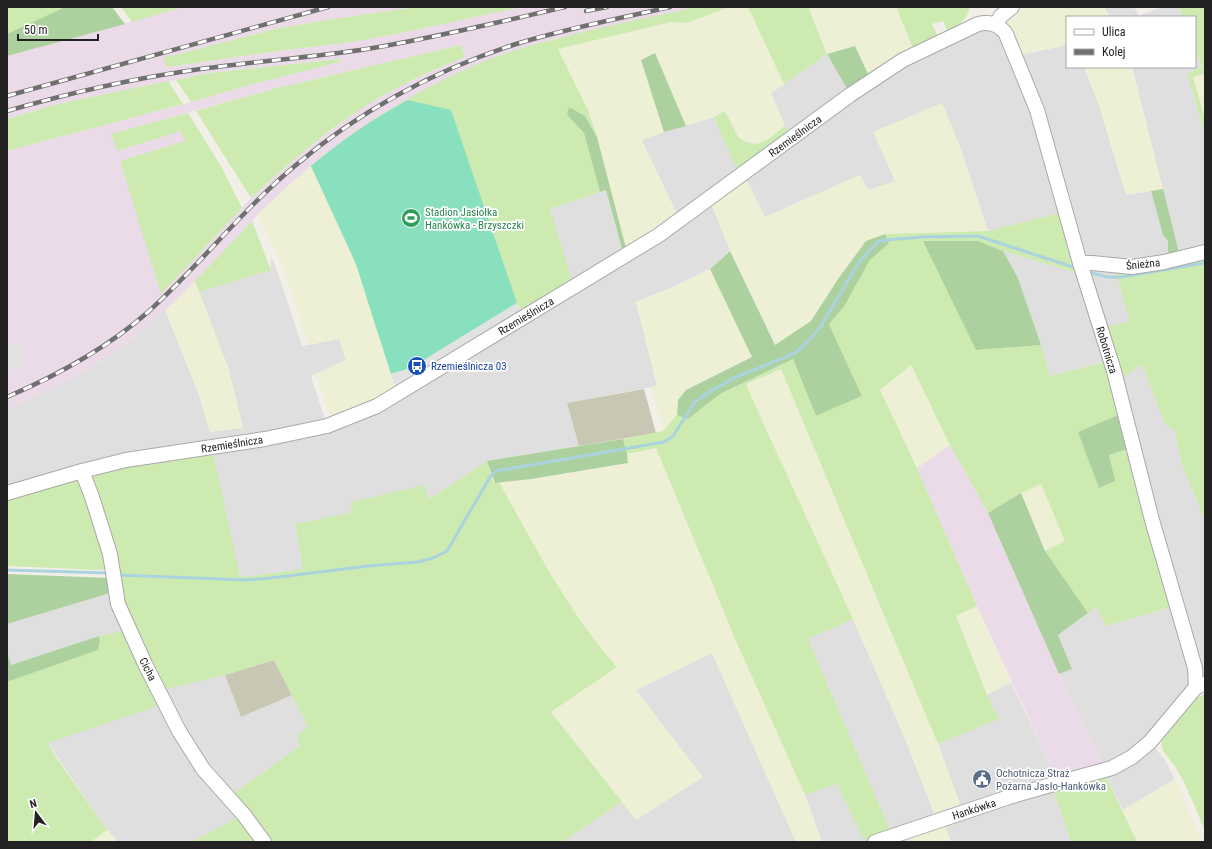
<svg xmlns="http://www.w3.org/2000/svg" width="1212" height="849" viewBox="0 0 1212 849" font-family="'Roboto Condensed',sans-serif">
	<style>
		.residential { fill: #e0dfdf }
		.industrial { fill: #ebdbe8; fill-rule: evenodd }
		.construction { fill: #c7c7b4 }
		.farmland { fill: #eef0d5 }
		.grass { fill: #cdebb0 }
		.forest { fill: #add19e }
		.pitch { fill: #88e0be }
		.parking { fill: #e2e2e2 }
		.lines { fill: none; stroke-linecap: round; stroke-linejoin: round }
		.stream { stroke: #aad3df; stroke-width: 3 }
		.minor-casing { stroke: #a9a9a9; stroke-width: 16 }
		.minor { stroke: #fff; stroke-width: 14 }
		.rail-casing { stroke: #707070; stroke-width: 4.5 }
		.rail { stroke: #fff; stroke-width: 3; stroke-dasharray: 9; stroke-linecap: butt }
		.labels { text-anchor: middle; stroke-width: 3.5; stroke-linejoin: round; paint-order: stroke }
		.street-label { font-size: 11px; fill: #222; stroke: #fff }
		.leisure-label { font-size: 11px; fill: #27864d; stroke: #fff; text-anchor: start }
		.transit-label { font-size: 11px; fill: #164399; stroke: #fff; text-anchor: start }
		.service-label { font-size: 11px; fill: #4e5e75; stroke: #fff; text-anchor: start }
	</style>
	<rect width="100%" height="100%" fill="#f2efe9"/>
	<g class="residential">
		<path d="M1104 7H1134L1139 16 1162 7H1179L1183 17H1109Z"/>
		<path d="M990 23 1015 56 1067 45V67H1084L1099 105 1126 195 1151 191 1163 235 1168 241V259L1130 321 1111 360 1050 376 1041 345 1018 278 1003 251 1084 275 1066 212 988 231 959 144 896 181 868 190 860 175 765 217 711 203 730 250 710 269 671 288 636 302 657 386 567 403 579 446 487 461 429 499 424 485 350 513 295 524 303 569 239 577 7 493V408L49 390 84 372 111 355 143 330 165 310 198 392 210 432 229 370 199 292 271 270V256L278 273 302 346 339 339 346 360 311 376 327 426 377 405 374 399 408 394 524 317 550 209 606 190 623 252 680 220 641 139 714 117 740 175 789 132 785 126 771 93 827 54 850 95Z"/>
		<path d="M1195 49 1202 68 1187 74 1205 134V266L1201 254 1180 258 1132 67H1195Z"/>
		<path d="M1142 363 1165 424 1175 431 1181 462 1205 520V684L1150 742 1165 760 1175 779 1123 810 1106 776 1053 789 1071 842H951L945 826 894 842H822L805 795 837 784 864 839 891 832 808 639 853 619 904 736 934 813 960 804 938 744 999 719 987 695 1011 682 1057 779 1103 763 1059 674 1072 669 1058 635 1096 607 1106 626 1177 606 1122 378Z"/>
		<path d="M111 588 124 630 99 636 11 665 7 652V624L107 594Z"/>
		<path d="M712 653 796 842H562L622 802 636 819 702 777 636 690Z"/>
		<path d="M225 675 241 717 292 695 308 727 300 746 229 797 244 815 192 842H118L107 830 48 743 161 705 158 690Z"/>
	</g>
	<g class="industrial">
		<path d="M184 7H416L326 20 275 29 247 36 167 67 285 50 345 43 396 34 521 7H696L554 39 507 53 432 87 401 104 326 153 288 186 252 221 185 292 143 330 111 355 84 372 49 390 7 408V151L187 103 253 84 340 62V59L209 73 58 104 7 119V56ZM461 45 465 57 423 75 392 90 357 111 301 153 251 198 161 294 186 141 182 131 112 134 273 89Z"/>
		<path d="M950 445 988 513 1059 674 1103 763 1057 779 977 606 917 468Z"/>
	</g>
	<g class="construction">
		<path d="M644 389 656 433 579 446 567 403Z"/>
		<path d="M274 660 292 695 241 717 225 675Z"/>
	</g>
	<g class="farmland">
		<path d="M729 7H748L784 84 771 93 785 126 767 140 757 144 742 140 738 137 725 111 714 117 686 126 655 53 642 59 664 132 642 140 677 215 627 252 588 110 557 49 671 22 687 23Z"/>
		<path d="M808 7H896L913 48 869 76 855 46 827 54Z"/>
		<path d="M1020 7H1104L1109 17H1067V45L1019 55 1007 20 1008 16Z"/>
		<path d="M1084 67H1132L1163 189 1126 195 1099 105Z"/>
		<path d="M1203 74 1205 78V119L1193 77Z"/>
		<path d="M942 103 959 144 988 231 885 234 838 279 811 321 775 345 730 251 711 203 746 179 765 217 860 175 868 190 895 181 873 132Z"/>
		<path d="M311 166 356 264 396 389 330 418 316 374 346 360 339 339 308 345 285 272 257 215 288 186Z"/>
		<path d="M710 269 752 357 686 390 678 400 677 415 663 431 652 387 657 386 636 302 671 288Z"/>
		<path d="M195 281 229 370 243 428 210 432 198 392 166 310Z"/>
		<path d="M911 365 950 445 917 468 880 390Z"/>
		<path d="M781 369 938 744 960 804 934 813 904 736 853 619 755 405 746 384Z"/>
		<path d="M656 448 736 641 805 795 822 842H796L712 653 636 690 703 777 636 820 551 712 616 667 597 645 557 587 499 482 531 479 628 462 627 454Z"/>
		<path d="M1041 483 1065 541 1045 551 1021 493Z"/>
		<path d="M977 606 1011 682 987 695 956 616Z"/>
		<path d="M1175 779 1203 842H1137L1123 810Z"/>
		<path d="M945 825 951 842H894Z"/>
		<path d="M107 830 118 842H91Z"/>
	</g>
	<g class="grass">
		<path d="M7 7H65L7 34Z"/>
		<path d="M121 7H184L132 22Z"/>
		<path d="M416 7H521L396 34 345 43 285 50 167 67 163 58 275 29 326 20Z"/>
		<path d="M696 7H729L687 23 671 22 558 49 588 110 597 137 585 116 569 108 567 115 584 133 600 192 550 209 572 281 523 314 517 303 509 308 379 338 356 264 311 166C364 121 441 75 507 53 568 33 633 21 696 7Z"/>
		<path d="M748 7H808L827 54 784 84Z"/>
		<path d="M896 7H969C969 20 957 25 948 32L943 21 932 24 938 37 913 48Z"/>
		<path d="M1179 7H1205V78L1203 74 1193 77 1205 119V134L1187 74 1202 67 1195 49V17H1183Z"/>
		<path d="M461 45 465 57C441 67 416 77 393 90 340 118 295 158 251 198L196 111 273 89Z"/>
		<path d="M340 59V62L253 84 191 102 176 80 209 73Z"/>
		<path d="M168 81 183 104 7 151V119L58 104Z"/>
		<path d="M725 111 738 137 742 140 749 143 757 144 767 140 785 126 789 132 737 170 714 117Z"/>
		<path d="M188 113 222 168 242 208 161 294 120 161 185 141 181 131 117 151 111 134Z"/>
		<path d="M1060 213 1077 273 1003 251 978 241 976 350 1041 345 1050 376 1105 362 1120 414 1078 432 1109 455 1128 449 1172 607 1106 626 1096 607 1088 613 1045 551 1065 541 1041 484 1021 493 988 513 950 445 911 365 880 390 917 468 977 606 956 616 987 695 999 719 938 744 781 369 746 384 755 405 853 619 808 639 891 832 864 840 837 784 805 795 736 641 656 448 627 454 623 439 663 431 677 415 688 419 720 394 793 359 816 416 862 396 829 324 844 305 869 261 889 243 886 240 885 234 988 231Z"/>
		<path d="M252 221 271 270 199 292 195 281Z"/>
		<path d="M1203 259 1205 266V520L1181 462 1175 431 1165 424 1142 364 1122 378 1105 327 1130 321 1115 269Z"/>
		<path d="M213 452 240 577 303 569 295 524 350 513 352 502 424 485 429 499 487 461 494 483 499 482C535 546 568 612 617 667L551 712 622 802 562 842H270L233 794 300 746 297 736 308 727 274 660 225 675 161 690 132 627 89 476 127 466Z"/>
		<path d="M80 479 109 569 100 570 7 566V497Z"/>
		<path d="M124 630 161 705 48 743 54 754 107 830 91 842H7V682L98 650 100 641 99 636Z"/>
		<path d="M1205 694V831C1196 810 1188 788 1176 768 1170 758 1159 752 1162 739L1197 698Z"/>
		<path d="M1106 776 1137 842H1071L1053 789Z"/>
		<path d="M239 817 259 842H192Z"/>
	</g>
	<g class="forest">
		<path d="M65 7H112L125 24 7 56V34Z"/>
		<path d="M855 46 869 76 847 89 827 54Z"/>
		<path d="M655 53 686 126 664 132 641 60Z"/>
		<path d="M569 107 585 116 597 137 627 252H623L606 190 600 192 584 133 567 115Z"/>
		<path d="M1163 189 1180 257 1168 259V241L1163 235 1151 191Z"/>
		<path d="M885 234 889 243 869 261 845 305 829 324 862 396 816 416 793 359 720 394 688 419 677 415 678 400 686 390 752 357 710 269 730 251 775 345 811 321 838 279 866 241Z"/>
		<path d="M923 241H978L1003 251 1018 278 1041 345 976 350Z"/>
		<path d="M1120 414 1128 449 1109 455 1115 481 1099 488 1078 432Z"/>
		<path d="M623 439 627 454 628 463 531 479 495 483 487 461Z"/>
		<path d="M1021 493 1045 551 1088 613 1058 635 1072 669 1059 674 988 513Z"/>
		<path d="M7 574 110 578 111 588 107 594 7 624Z"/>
		<path d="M99 636 100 641 98 650 7 682V652L11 665Z"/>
	</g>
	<path class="pitch" d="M408 100 451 110 517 303 411 368 391 374 356 264 311 166C340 141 374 118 408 100Z"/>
	<g class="parking">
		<path d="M517 303 523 314 396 389 391 374 411 368Z"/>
		<path d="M9 343 17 344 21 347 26 365 7 371V344Z"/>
	</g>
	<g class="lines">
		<g class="stream">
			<path d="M1092 273 1108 277H1121L1205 263"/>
			<path d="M7 570 109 573"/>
			<path d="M118 575 245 580 271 578 368 566 418 562 433 558 447 551 490 477 496 471 664 442 673 436 695 402 706 394 734 378 793 354 807 343 821 326 859 262 878 242 886 240 922 237 978 236 1076 268"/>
		</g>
		<defs>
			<g id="minor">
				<path d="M996 24 1001 16 1012 7"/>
				<path d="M1080 263H1092L1132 267 1164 262 1205 252"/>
				<path d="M82 471 92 497 110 554 118 604 145 664 179 731 203 769 244 815 264 842"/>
				<path d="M7 493 82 471 126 460 265 439 327 426 377 406 659 235 850 95 903 60 978 24C990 21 999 24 1006 34L1037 110 1080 263 1114 371 1152 520 1195 668 1196 687"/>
				<path d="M875 842 1009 797 1068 780 1112 768 1132 757 1150 742 1196 687 1205 684"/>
			</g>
		</defs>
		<use href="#minor" class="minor-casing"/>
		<use href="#minor" class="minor"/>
		<defs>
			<g id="rail">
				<path d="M586 11 607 7"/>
				<path d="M7 96 328 7"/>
				<path d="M7 111C66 94 126 80 187 71 247 62 307 58 367 49 434 38 499 22 565 7"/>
				<path d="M7 397C58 375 106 349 148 312 200 265 243 209 296 165 360 111 434 71 513 45 564 29 617 19 670 7"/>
			</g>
		</defs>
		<use href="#rail" class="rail-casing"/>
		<use href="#rail" class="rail"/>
	</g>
	<defs>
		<symbol id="stadium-disc" viewBox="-11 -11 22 22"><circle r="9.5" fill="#2e9e5b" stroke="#fff"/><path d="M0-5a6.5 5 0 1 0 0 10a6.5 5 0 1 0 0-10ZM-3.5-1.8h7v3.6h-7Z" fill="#fff"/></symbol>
		<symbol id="bus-disc" viewBox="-11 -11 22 22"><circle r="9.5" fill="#1a4fb4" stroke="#fff"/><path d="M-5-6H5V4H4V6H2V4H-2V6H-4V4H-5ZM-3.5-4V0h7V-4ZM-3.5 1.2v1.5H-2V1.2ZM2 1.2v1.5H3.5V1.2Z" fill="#fff"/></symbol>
		<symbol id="civic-disc" viewBox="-11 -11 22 22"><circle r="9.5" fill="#5c6f8a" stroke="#fff"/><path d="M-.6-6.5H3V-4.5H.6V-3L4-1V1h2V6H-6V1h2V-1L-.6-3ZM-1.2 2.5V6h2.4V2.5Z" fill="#fff"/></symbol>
	</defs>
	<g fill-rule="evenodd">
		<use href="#stadium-disc" x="400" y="207" width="22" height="22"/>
		<use href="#bus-disc" x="406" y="355" width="22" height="22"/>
		<use href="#civic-disc" x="971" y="768" width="22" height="22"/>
	</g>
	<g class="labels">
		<g class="street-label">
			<text transform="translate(795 136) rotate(-36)" y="4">Rzemieślnicza</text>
			<text transform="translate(1143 264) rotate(-6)" y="4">Śnieżna</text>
			<text transform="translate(526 316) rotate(-31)" y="4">Rzemieślnicza</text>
			<text transform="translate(1107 350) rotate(73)" y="4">Robotnicza</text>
			<text transform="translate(232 444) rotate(-9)" y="4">Rzemieślnicza</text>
			<text transform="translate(148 669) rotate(63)" y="4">Cicha</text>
			<text transform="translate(974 809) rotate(-18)" y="4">Hankówka</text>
		</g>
		<g class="leisure-label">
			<text x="425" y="216">Stadion Jasiołka<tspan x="425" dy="13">Hankówka - Brzyszczki</tspan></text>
		</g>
		<g class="transit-label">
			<text x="431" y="370">Rzemieślnicza 03</text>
		</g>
		<g class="service-label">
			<text x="996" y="777">Ochotnicza Straż<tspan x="996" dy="13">Pożarna Jasło-Hankówka</tspan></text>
		</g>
	</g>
	<rect width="1212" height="849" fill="none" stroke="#222222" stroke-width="16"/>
	<rect x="1066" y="16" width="130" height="52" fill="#ffffff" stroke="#a7a7a7"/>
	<rect x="1074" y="29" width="20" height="6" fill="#ffffff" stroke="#a7a7a7"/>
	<text x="1102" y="36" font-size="12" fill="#222222">Ulica</text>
	<rect x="1074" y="49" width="20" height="6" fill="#707070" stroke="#a7a7a7"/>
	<text x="1102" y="56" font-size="12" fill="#222222">Kolej</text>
	<g transform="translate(36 813) rotate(344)" stroke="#ffffff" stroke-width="3" paint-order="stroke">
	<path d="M0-3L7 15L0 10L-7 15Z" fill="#222222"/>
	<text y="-6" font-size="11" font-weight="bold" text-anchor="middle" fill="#222222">N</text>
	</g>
	<path d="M18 34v6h80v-6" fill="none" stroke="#222222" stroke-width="2"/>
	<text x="24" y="34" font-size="12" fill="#222222" stroke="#ffffff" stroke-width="3" paint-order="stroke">50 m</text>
</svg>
